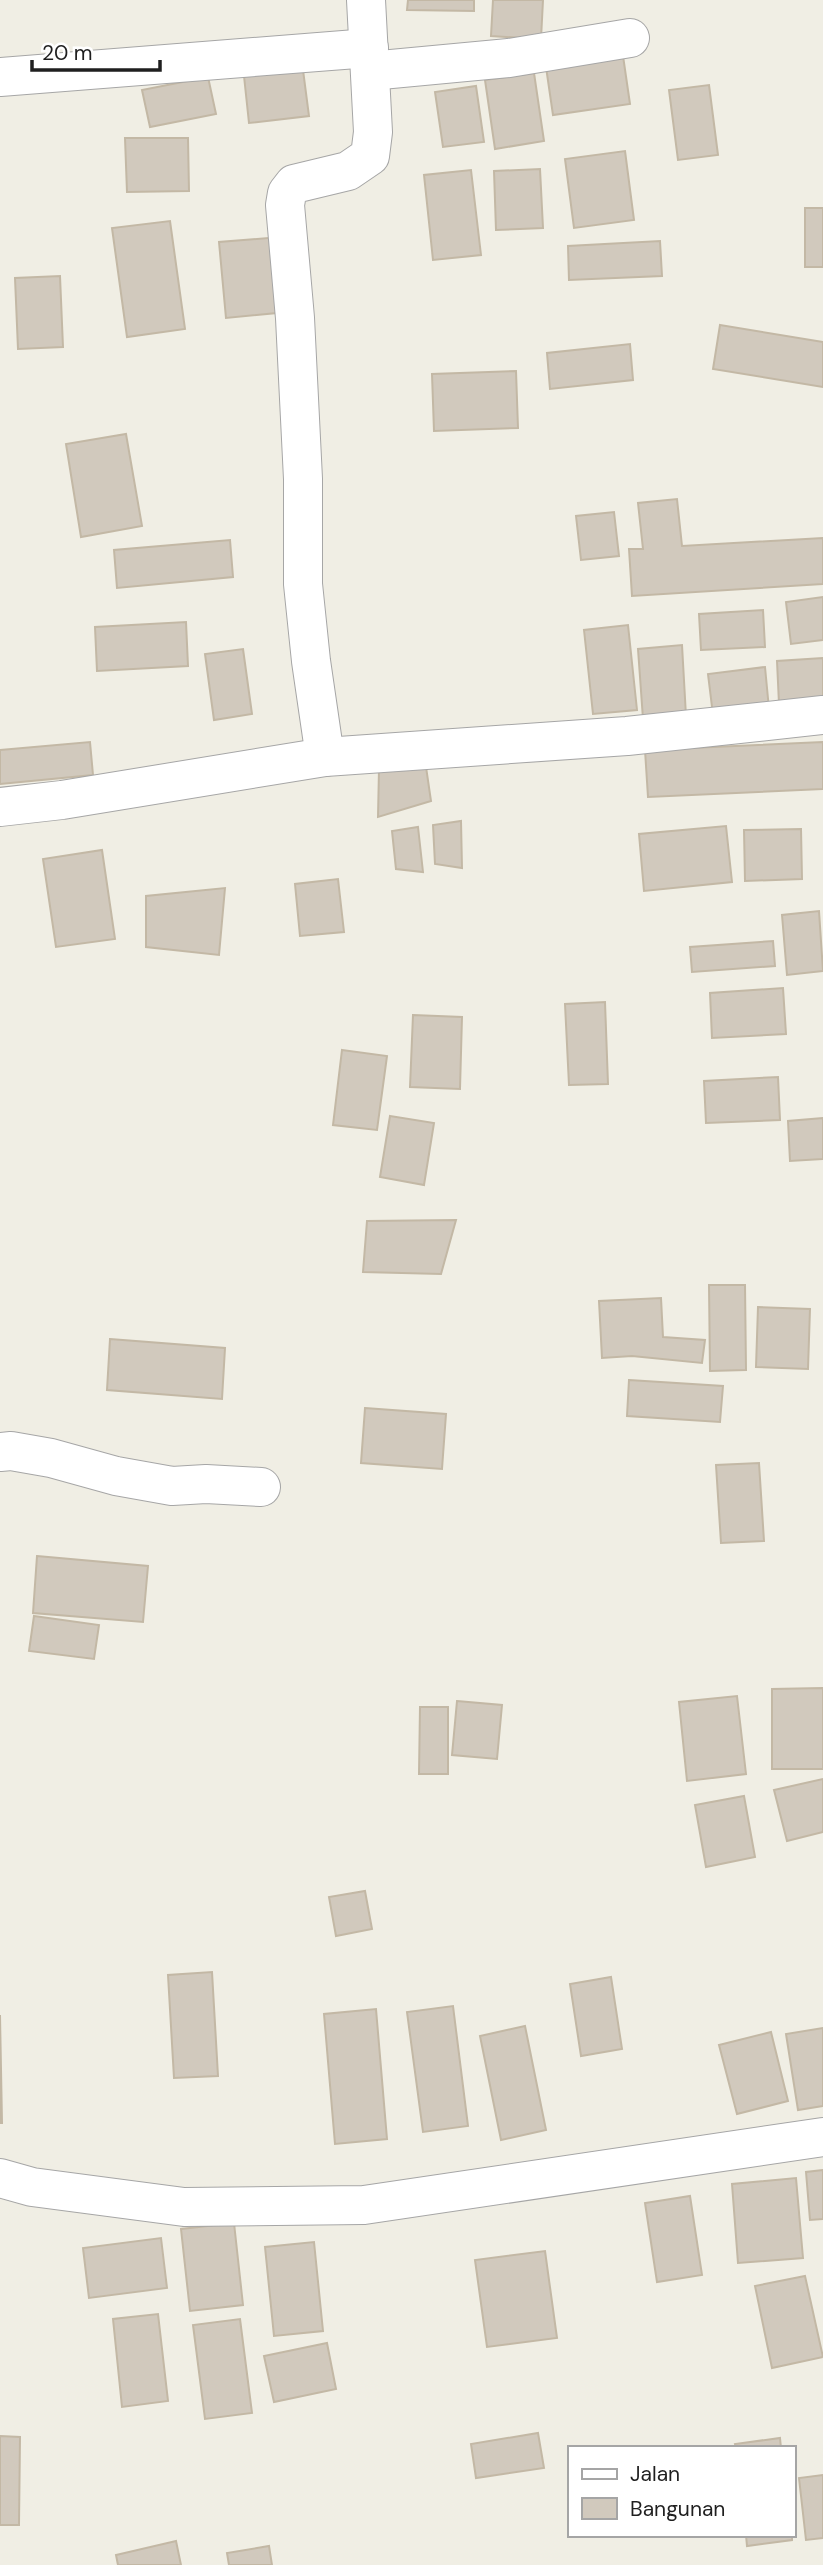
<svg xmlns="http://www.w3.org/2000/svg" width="823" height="2565" viewBox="0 0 823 2565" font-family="'DM Sans',sans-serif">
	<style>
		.building { fill: #d1c9bd; stroke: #c3b8a5; stroke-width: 2 }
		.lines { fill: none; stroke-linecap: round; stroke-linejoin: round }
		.minor-casing { stroke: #a6a6a6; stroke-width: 40 }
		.minor { stroke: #fff; stroke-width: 38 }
	</style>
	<rect width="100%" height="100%" fill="#f0eee4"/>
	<g class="building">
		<path d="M408 0H474V11L407 10Z"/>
		<path d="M493 0H543L541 39 491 36Z"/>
		<path d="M622 49 630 104 553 115 545 60Z"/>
		<path d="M303 70 309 116 249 123 244 76Z"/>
		<path d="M534 73 544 141 495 149 485 80Z"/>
		<path d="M208 77 216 114 150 127 142 90Z"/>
		<path d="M709 85 718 155 678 160 669 90Z"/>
		<path d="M476 86 484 142 443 147 435 92Z"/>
		<path d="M125 138H188L189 191 127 192Z"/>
		<path d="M625 151 634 220 574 228 565 159Z"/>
		<path d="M540 169 543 228 496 230 494 171Z"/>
		<path d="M471 170 481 255 433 260 424 175Z"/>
		<rect x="805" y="208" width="18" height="59"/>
		<path d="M170 221 185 329 127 337 112 228Z"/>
		<path d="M280 237 287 312 226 318 219 242Z"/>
		<path d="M660 241 662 276 569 280 568 246Z"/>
		<path d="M60 276 63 347 18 349 15 278Z"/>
		<path d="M720 325 823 342V387L713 369Z"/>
		<path d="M630 344 633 380 550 389 547 353Z"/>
		<path d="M516 371 518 428 434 431 432 374Z"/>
		<path d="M126 434 142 526 81 537 66 444Z"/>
		<path d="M677 499 682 546 823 538V584L632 596 629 549H643L638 503Z"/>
		<path d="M614 512 619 556 581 560 576 516Z"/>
		<path d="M230 540 233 577 117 588 114 550Z"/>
		<path d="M823 597V640L791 644 786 602Z"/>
		<path d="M763 610 765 647 701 650 699 614Z"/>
		<path d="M186 622 188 666 97 671 95 627Z"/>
		<path d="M628 625 637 710 593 714 584 630Z"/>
		<path d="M682 645 686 716 643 719 638 649Z"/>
		<path d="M243 649 252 714 214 720 205 654Z"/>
		<path d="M823 658V701L779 704 777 661Z"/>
		<path d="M765 667 769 709 713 715 708 674Z"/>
		<path d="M90 742 93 775 0 784V750Z"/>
		<path d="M823 742V789L648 797 645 750Z"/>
		<path d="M425 760 431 801 378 817 379 769Z"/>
		<path d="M461 821 462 868 435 864 433 825Z"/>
		<path d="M726 826 732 882 644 891 639 834Z"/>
		<path d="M418 827 423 872 396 869 392 831Z"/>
		<path d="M801 829 802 879 745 881 744 830Z"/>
		<path d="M102 850 115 939 56 947 43 859Z"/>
		<path d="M338 879 344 932 300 936 295 884Z"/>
		<path d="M225 888 219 955 146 947V896Z"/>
		<path d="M819 911 823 971 787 975 782 915Z"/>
		<path d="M773 941 775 966 692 972 690 947Z"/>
		<path d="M783 988 786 1034 712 1038 710 993Z"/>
		<path d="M605 1002 608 1084 569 1085 565 1004Z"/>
		<path d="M413 1015 462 1017 460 1089 410 1087Z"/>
		<path d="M342 1050 387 1056 377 1130 333 1125Z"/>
		<path d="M778 1077 780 1120 706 1123 704 1081Z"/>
		<path d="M390 1116 434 1123 424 1185 380 1177Z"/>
		<path d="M823 1118V1159L790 1161 788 1121Z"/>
		<path d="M456 1220 441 1274 363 1272 367 1221Z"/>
		<path d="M709 1285H745L746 1370 710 1371Z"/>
		<path d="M661 1298 663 1337 705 1340 702 1363 632 1356 602 1358 599 1301Z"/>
		<path d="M758 1307 810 1309 808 1369 756 1367Z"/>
		<path d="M110 1339 225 1348 222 1399 107 1390Z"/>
		<path d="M629 1380 723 1386 720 1422 627 1416Z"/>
		<path d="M365 1408 446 1414 442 1469 361 1463Z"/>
		<path d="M759 1463 764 1541 721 1543 716 1465Z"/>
		<path d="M37 1556 148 1566 143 1622 33 1613Z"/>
		<path d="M34 1616 99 1625 94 1659 29 1651Z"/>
		<path d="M823 1688V1769H772V1689Z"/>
		<path d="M737 1696 746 1774 687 1781 679 1702Z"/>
		<path d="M457 1701 502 1705 497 1759 452 1755Z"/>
		<path d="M420 1707H448V1774H419Z"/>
		<path d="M823 1779V1832L787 1841 774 1790Z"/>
		<path d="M744 1796 755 1857 706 1867 695 1805Z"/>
		<path d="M365 1891 372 1929 336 1936 329 1897Z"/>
		<path d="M212 1972 218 2076 174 2078 168 1975Z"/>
		<path d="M611 1977 622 2049 581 2056 570 1984Z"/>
		<path d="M453 2006 468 2126 423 2132 407 2012Z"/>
		<path d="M376 2009 387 2139 335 2144 324 2014Z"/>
		<path d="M0 2015 2 2123H0Z"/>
		<path d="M525 2026 546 2130 501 2140 480 2036Z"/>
		<path d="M823 2028V2106L798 2110 786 2034Z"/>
		<path d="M771 2032 788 2101 737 2114 719 2045Z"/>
		<path d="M823 2170V2219L810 2220 806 2172Z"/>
		<path d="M796 2178 803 2258 738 2263 732 2184Z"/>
		<path d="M690 2196 702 2275 657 2282 645 2203Z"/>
		<path d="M234 2223 243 2305 190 2311 181 2229Z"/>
		<path d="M161 2238 167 2288 89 2298 83 2248Z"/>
		<path d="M314 2242 323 2331 274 2336 265 2247Z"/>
		<path d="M545 2251 557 2338 487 2347 475 2260Z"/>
		<path d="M805 2276 823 2357 772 2368 755 2286Z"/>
		<path d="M158 2314 168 2401 122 2407 113 2319Z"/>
		<path d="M240 2319 252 2413 205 2419 193 2325Z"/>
		<path d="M327 2343 336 2389 274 2402 264 2356Z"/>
		<path d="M538 2433 544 2468 476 2478 471 2444Z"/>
		<path d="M0 2436 20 2437 19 2525H0Z"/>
		<path d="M780 2438 781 2448H736L735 2444Z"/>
		<path d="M823 2475V2538L806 2540 799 2478Z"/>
		<path d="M746 2535H792V2540L747 2546Z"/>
		<path d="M176 2541 181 2565H118L116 2555Z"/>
		<path d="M269 2546 272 2565H229L227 2553Z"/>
	</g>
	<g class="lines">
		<defs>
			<g id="minor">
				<path d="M370 71 509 58 630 38"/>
				<path d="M0 77 369 48"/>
				<path d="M325 757 311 661 303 584V479L295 318 285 205 287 193 294 184 348 171 370 156 373 132 366 0"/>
				<path d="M0 807 62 800 325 757 627 736 823 715"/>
				<path d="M0 1452 11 1451 51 1458 116 1476 172 1486 206 1484 261 1487"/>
				<path d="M0 2178 32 2187 184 2207 364 2205 823 2137"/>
			</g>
		</defs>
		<use href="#minor" class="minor-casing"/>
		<use href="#minor" class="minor"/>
	</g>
	<rect x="568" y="2446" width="228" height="91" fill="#ffffff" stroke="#a5a5a5" stroke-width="2"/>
	<rect x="582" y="2469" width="35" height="10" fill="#ffffff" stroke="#a5a5a5" stroke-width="2"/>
	<text x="630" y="2481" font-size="21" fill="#1f1f1f">Jalan</text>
	<rect x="582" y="2498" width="35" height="21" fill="#d1c9bd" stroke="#a5a5a5" stroke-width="2"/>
	<text x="630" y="2516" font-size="21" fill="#1f1f1f">Bangunan</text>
	<path d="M32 60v10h128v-10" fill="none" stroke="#1f1f1f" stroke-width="3.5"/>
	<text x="42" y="60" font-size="21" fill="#1f1f1f" stroke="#ffffff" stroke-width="5" paint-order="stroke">20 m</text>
</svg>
